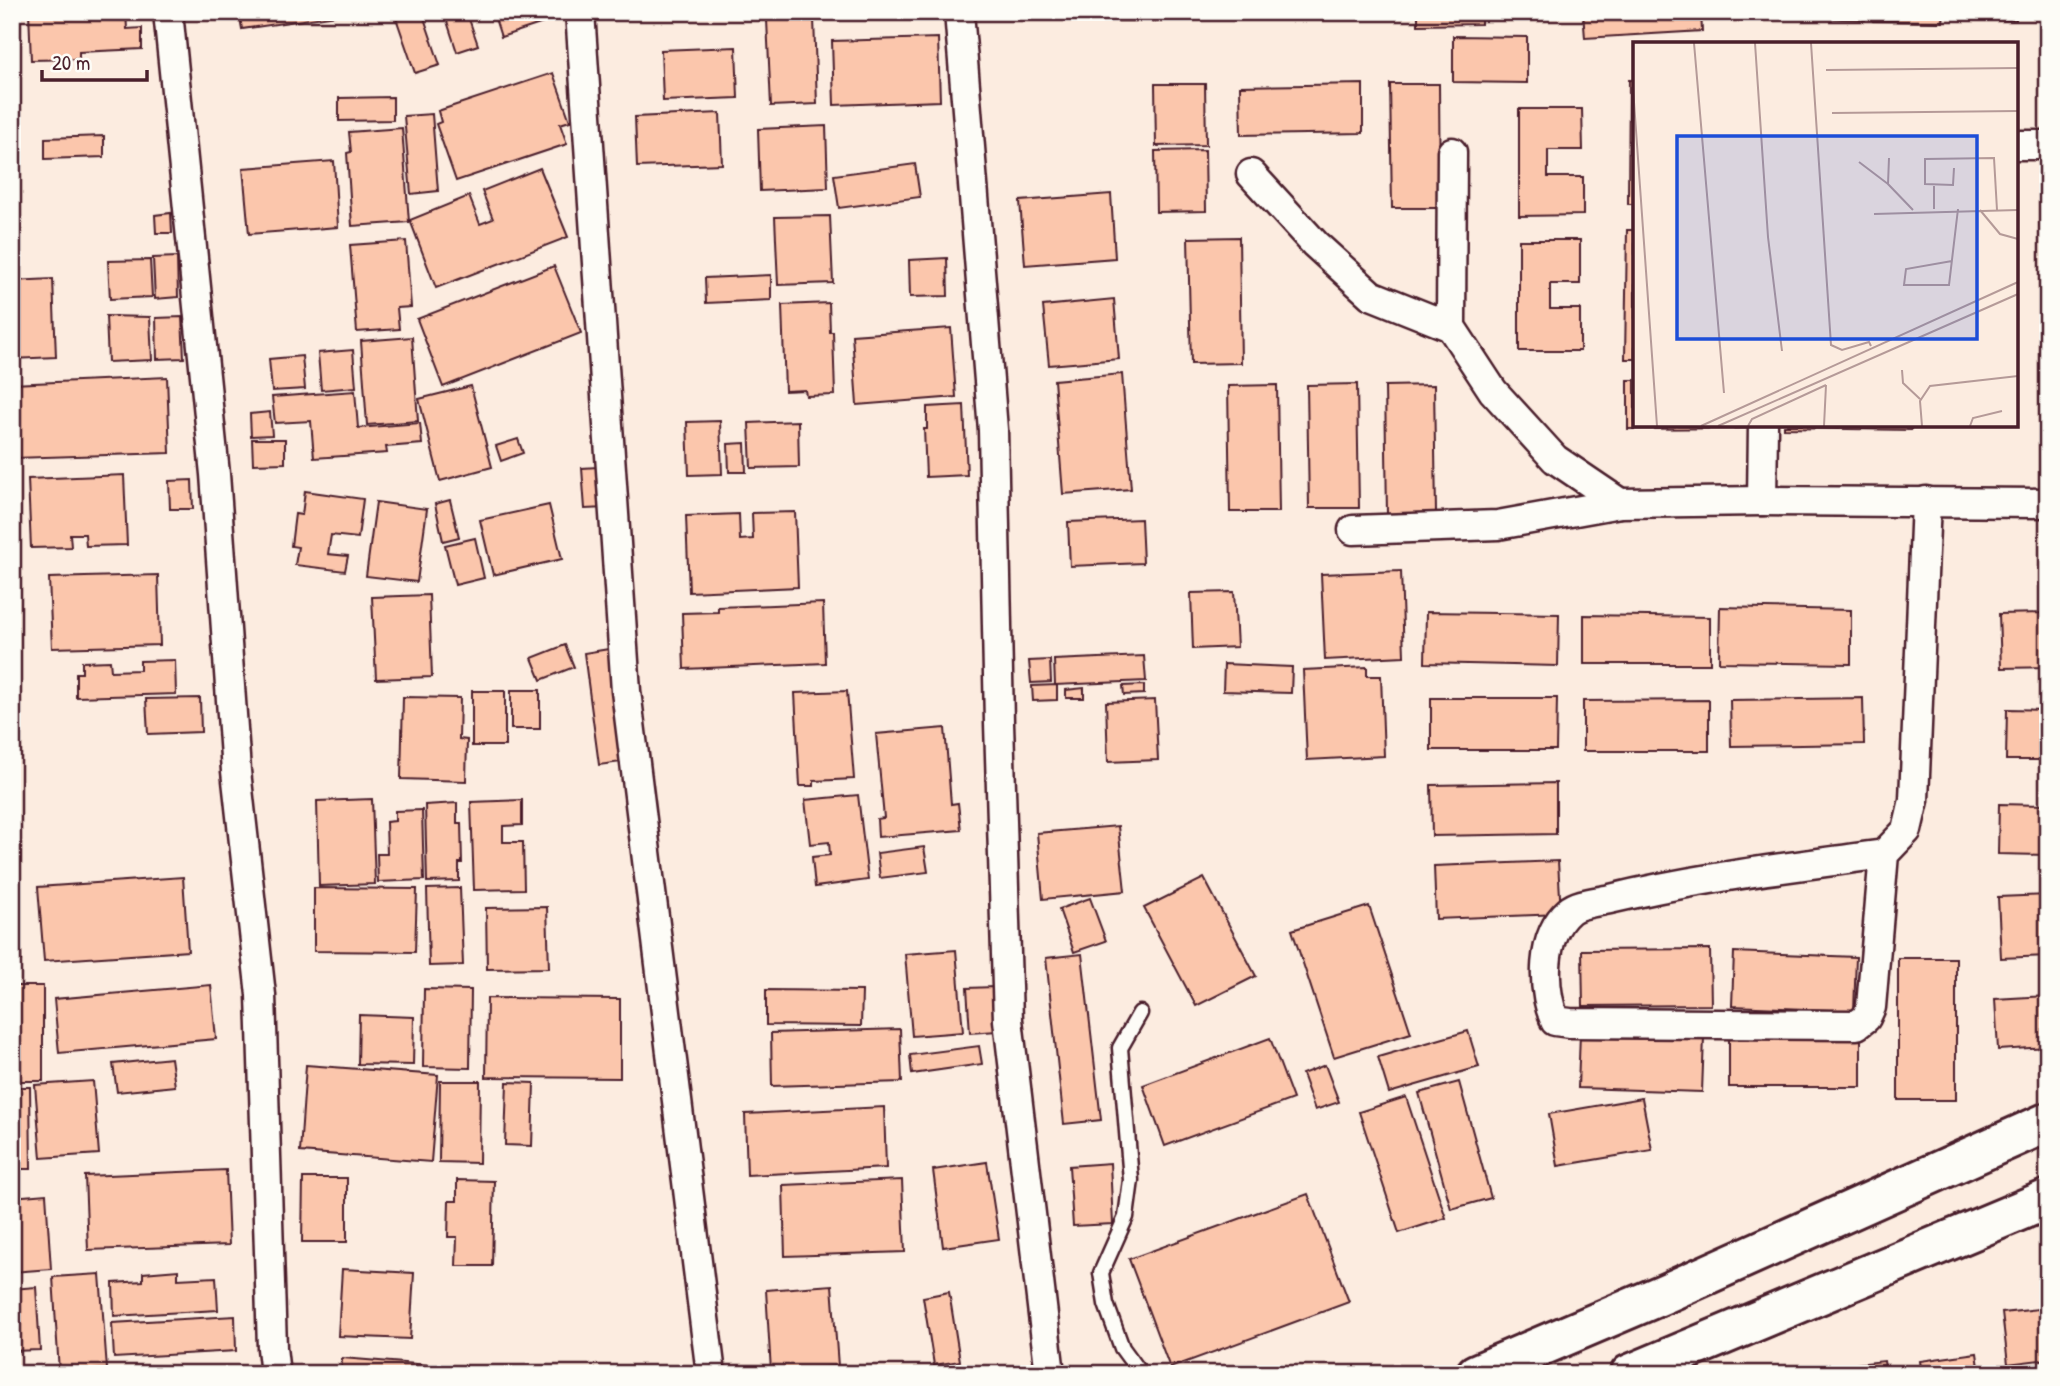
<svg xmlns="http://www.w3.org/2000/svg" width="2060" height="1386" viewBox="0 0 2060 1386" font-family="'Patrick Hand',sans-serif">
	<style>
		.building { fill: #fbc6ac; stroke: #4a1f2b; stroke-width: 2 }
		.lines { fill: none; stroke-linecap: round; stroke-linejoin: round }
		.lane-casing { stroke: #4a1f2b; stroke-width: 19 }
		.street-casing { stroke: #4a1f2b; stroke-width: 33 }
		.secondary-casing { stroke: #4a1f2b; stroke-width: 44 }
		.lane { stroke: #fdfcf7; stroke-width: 14 }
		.street { stroke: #fdfcf7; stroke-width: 28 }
		.secondary { stroke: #fdfcf7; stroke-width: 38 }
		.inset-road { fill: none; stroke: #b59a98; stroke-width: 2 }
		.view { fill: #1d4ed8; fill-opacity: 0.15; stroke: #1d4ed8; stroke-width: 3.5 }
		.inset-edge { fill: none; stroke: #4a1f2b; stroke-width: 3.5 }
	</style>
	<rect width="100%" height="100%" fill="#fcece0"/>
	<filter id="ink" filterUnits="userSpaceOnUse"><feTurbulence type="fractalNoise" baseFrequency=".0143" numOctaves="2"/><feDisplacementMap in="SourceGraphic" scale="14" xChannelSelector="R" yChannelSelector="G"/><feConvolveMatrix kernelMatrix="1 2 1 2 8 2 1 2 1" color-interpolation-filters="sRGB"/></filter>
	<g filter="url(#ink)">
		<g class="building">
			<path d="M12 12H15L19 63 12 64Z"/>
			<path d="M29 12H126L127 29 142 28V49L79 52V59L31 60Z"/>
			<path d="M239 12H344V14L242 29Z"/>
			<path d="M414 12H422L440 65 415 73 396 18Z"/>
			<path d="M444 12H490L469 19 478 45 457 52Z"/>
			<path d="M493 12H540L543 23 501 37Z"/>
			<path d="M760 12H811V13L760 14Z"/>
			<path d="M1103 12H1161V21H1104Z"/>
			<path d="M1180 12H1239L1240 16 1180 17Z"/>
			<path d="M1418 12H1481V24L1418 25Z"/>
			<path d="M1583 12H1701L1702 31 1585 38Z"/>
			<path d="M1795 12H1866L1865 20 1795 17Z"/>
			<path d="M1873 12H1944L1943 22 1873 21Z"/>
			<rect x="1973" y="12" width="43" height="8"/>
			<path d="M814 18 817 104 771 106 767 20Z"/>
			<path d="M1453 36 1527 37V83L1453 82Z"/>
			<path d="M938 38 940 101 834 105 832 41Z"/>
			<path d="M736 47 738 98 663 101 661 50Z"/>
			<path d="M553 73 570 121 560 124 567 144 456 181 436 124 441 122 438 111Z"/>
			<path d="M12 79H19L22 162H12Z"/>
			<path d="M1629 80H1635V204H1628Z"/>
			<rect x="2044" y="80" width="4" height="44"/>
			<path d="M1155 84H1205L1206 145 1156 146Z"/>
			<path d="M1363 84V133L1241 135 1240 86Z"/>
			<path d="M1390 84H1439L1440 208H1392Z"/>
			<path d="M393 97V120L339 121V98Z"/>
			<path d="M1519 109H1582L1583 150H1548V177H1583V215L1519 216Z"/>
			<path d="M720 113 722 164 637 167 635 117Z"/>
			<path d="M432 114 438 191 411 194 404 116Z"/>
			<path d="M826 126 828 188 760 191 758 129Z"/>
			<path d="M402 128 409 222 352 226 347 153 351 152 349 132Z"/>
			<path d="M104 136V157L45 159V138Z"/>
			<path d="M1205 150 1206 211 1156 212 1155 151Z"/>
			<path d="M334 161 338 227 249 234 243 168Z"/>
			<path d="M915 164 920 197 839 208 834 175Z"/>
			<path d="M540 168 568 237 436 288 410 220 469 196 480 224 493 219 482 191Z"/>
			<path d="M2042 177H2048V228L2040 227Z"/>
			<path d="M1111 194 1115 258 1025 265 1020 201Z"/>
			<path d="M171 213 172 233H156L155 215Z"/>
			<path d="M830 216 833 283 778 285 775 217Z"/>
			<path d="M1627 230H1635V359H1625Z"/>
			<path d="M12 231 15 266 12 267Z"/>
			<path d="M1239 237 1241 363 1191 364 1188 238Z"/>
			<path d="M1519 240H1580V284H1550V309H1580V351H1519Z"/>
			<path d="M406 241 411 307 397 308 399 329 357 332 350 245Z"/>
			<path d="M177 257 178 297 155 299 153 258Z"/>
			<path d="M947 258 948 296 910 297 909 260Z"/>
			<path d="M150 260 152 297 110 299 108 261Z"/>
			<path d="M554 266 581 333 443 387 417 319Z"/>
			<path d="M771 275V300L706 303 705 278Z"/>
			<path d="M53 279 56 357 12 359V281Z"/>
			<rect x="2041" y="280" width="7" height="45"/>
			<path d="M1114 299 1119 359 1049 365 1043 306Z"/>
			<path d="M829 303 830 332H833L835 395 806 396 805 390 785 391 782 305Z"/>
			<path d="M106 316 150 317 152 360 108 362Z"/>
			<path d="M182 317 184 358 157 359 156 318Z"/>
			<path d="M951 328 956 397 857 405 852 335Z"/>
			<path d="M412 337 418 421 367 425 361 341Z"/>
			<path d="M353 350 356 387 321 390 318 353Z"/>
			<path d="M302 356 305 389 272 391 269 359Z"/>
			<path d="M1122 374 1131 489 1063 494 1054 380Z"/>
			<path d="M167 377 170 453 14 458 12 384Z"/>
			<path d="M1628 380H1635V425H1745V428L1628 429Z"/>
			<rect x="2041" y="381" width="7" height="51"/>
			<path d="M1357 384 1359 508H1309L1307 385Z"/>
			<path d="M1277 385 1279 512H1230L1228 386Z"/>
			<path d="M1434 385 1436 513 1387 514 1385 386Z"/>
			<path d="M471 386 492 467 440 481 419 399Z"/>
			<path d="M355 391 358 428 420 423 422 444 386 447 387 453 314 458 311 421 275 423 272 397Z"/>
			<path d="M964 405 967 475 926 477 924 429H927V407Z"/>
			<path d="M270 412 272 435 251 436 250 414Z"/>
			<path d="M720 421 722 474 689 475 687 422Z"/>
			<path d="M798 421 799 467 751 468 749 423Z"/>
			<path d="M1784 425H1911V430L1784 428Z"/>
			<path d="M252 439H285V463L253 464Z"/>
			<path d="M518 439 523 453 501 461 496 446Z"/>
			<path d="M745 443 746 472H729L728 444Z"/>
			<path d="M598 467 606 508 585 509 582 468Z"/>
			<path d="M124 475 127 545 86 546 85 534H70L71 547 31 548 28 479Z"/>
			<path d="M192 480 193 509H170L169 481Z"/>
			<path d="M305 491 363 499 358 538 331 535 328 554 348 556 345 571 295 565 298 547 291 546 295 514 302 515Z"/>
			<path d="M450 500 459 537 443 541 435 504Z"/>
			<path d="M376 502 427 509 417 582 366 576Z"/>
			<path d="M549 505 562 559 493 575 480 520Z"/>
			<path d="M795 512 798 587 689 592 686 516 739 514 740 540 753 539 752 513Z"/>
			<path d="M1141 519 1143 563 1070 566 1068 522Z"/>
			<path d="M475 538 484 578 455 585 445 545Z"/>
			<path d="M1401 571 1404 656 1325 660 1321 574Z"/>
			<path d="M158 575 160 645 52 648 49 578Z"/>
			<path d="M1234 592 1237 647 1193 649 1191 593Z"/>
			<path d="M429 595 432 677 376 679 372 597Z"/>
			<path d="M823 603 825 663 684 669 682 613 718 612V607Z"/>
			<path d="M1720 607 1851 610V664L1719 662Z"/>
			<path d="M1426 612 1559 614 1558 666 1425 663Z"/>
			<path d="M2048 613V667L2001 668 1999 614Z"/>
			<path d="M1584 615 1710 617V664H1584Z"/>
			<path d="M565 645 574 667 541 680 532 658Z"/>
			<path d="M615 648 630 761 599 765 584 653Z"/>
			<path d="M1144 656 1146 681 1055 685 1054 660Z"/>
			<path d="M175 660 176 694 76 697V673H82V662L110 661 111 671 140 670V661Z"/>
			<path d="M1050 660 1051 682 1031 683 1029 661Z"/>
			<path d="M1224 664 1292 667 1291 693 1223 691Z"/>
			<path d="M1367 667V676H1381L1384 756 1307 760 1303 670Z"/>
			<path d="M1057 685V700L1033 701 1032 686Z"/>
			<path d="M1144 685V694L1124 695 1123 686Z"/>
			<path d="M1084 688V698H1066V690Z"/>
			<rect x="511" y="690" width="29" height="39"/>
			<rect x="472" y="691" width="33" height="55"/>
			<path d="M847 691 854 779 814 781V786H800L795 693Z"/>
			<path d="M403 697 460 698 459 739 467 740 466 781 401 779Z"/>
			<path d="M200 698 201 732 148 734 146 699Z"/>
			<path d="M1431 698H1557L1556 750H1431Z"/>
			<path d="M1863 698 1864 744 1731 746 1730 700Z"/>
			<path d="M1155 700 1158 760 1108 762 1106 702Z"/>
			<path d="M1709 700V751H1583V701Z"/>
			<path d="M2007 709 2048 710V760H2006Z"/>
			<path d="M945 728 951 804 958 803 961 830 878 837 877 819 884 818 876 734Z"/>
			<path d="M1556 783V834L1432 836 1431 785Z"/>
			<path d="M858 795 868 880 815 887 812 857 830 855 829 842 810 844 805 800Z"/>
			<path d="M372 799 375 884 319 886 317 801Z"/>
			<path d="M522 800V825L503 826V842H523L524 889 474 890 471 802Z"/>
			<path d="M457 803V823H461L462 863H459V881L427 882 425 805Z"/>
			<path d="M1999 804 2048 805V855L1998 854Z"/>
			<path d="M422 810 424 880 378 882 377 854H387L386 822 395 821V811Z"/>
			<path d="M1118 826 1125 891 1043 899 1037 833Z"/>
			<path d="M924 847 928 872 880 878 877 853Z"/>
			<path d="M1558 861 1561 914 1436 919 1434 866Z"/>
			<path d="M183 877 188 951 44 961 38 887Z"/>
			<path d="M1204 878 1256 976 1196 1006 1144 908Z"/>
			<path d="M12 880H17L21 960H12Z"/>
			<path d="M314 888 417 889 415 952 314 951Z"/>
			<path d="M460 888 463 965 429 966 427 889Z"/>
			<path d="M2048 895V956L2001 958 1998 897Z"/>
			<path d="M1090 898 1106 941 1074 952 1059 909Z"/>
			<path d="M1369 906 1411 1033 1334 1057 1292 930Z"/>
			<path d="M547 907 549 968 487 969 486 908Z"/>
			<path d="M1710 949 1711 1005 1583 1006 1582 950Z"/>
			<path d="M956 950 963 1032 912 1036 905 954Z"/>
			<path d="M1734 952 1856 957 1854 1011 1732 1006Z"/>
			<path d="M1082 954 1101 1120 1064 1124 1046 958Z"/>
			<rect x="1898" y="958" width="58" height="142"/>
			<path d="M211 985 216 1039 59 1053 54 999Z"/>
			<rect x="12" y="986" width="31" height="95"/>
			<path d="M994 987 997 1031 970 1033 967 988Z"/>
			<path d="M424 989 471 990 470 1068 423 1067Z"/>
			<path d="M766 990 862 991 861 1026 766 1025Z"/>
			<path d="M2048 996V1047L1998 1050 1995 999Z"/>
			<path d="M487 998 620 999V1078L486 1077Z"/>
			<path d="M359 1015 414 1017 413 1065 358 1064Z"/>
			<path d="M900 1029 902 1082 772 1086 771 1033Z"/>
			<path d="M1468 1031 1479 1067 1389 1093 1378 1057Z"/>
			<path d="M1580 1033 1704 1037 1702 1092 1578 1088Z"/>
			<path d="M1270 1038 1293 1099 1165 1146 1143 1085Z"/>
			<rect x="1729" y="1039" width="132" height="48"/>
			<path d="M979 1046 982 1064 912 1074 910 1055Z"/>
			<path d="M171 1058 175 1086 117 1092 113 1064Z"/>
			<path d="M306 1065 438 1075 431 1162 300 1152Z"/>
			<path d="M1325 1065 1339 1102 1315 1110 1302 1074Z"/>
			<path d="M93 1081 99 1154 41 1158 35 1085Z"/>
			<path d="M440 1081H480L479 1163 439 1162Z"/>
			<path d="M507 1082 534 1083 532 1146 505 1145Z"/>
			<path d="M1459 1082 1491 1198 1451 1209 1419 1093Z"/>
			<path d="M12 1087H30L31 1169H12Z"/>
			<path d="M1406 1097 1446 1218 1399 1233 1359 1112Z"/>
			<path d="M1642 1098 1652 1150 1558 1166 1549 1114Z"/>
			<path d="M884 1107 886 1168 747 1175 745 1114Z"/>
			<path d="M987 1162 999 1239 943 1247 933 1170Z"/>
			<path d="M1110 1163 1113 1224 1073 1226 1069 1166Z"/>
			<path d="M226 1170 229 1245 88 1250 85 1176Z"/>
			<path d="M303 1178H347V1242H302Z"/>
			<path d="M457 1180 494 1181 492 1266H456L457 1237H448L449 1201H457Z"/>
			<path d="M902 1180 905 1252 785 1256 783 1185Z"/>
			<path d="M46 1194 51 1269 12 1272V1197Z"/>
			<path d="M1308 1194 1349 1302 1170 1368 1129 1259Z"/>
			<path d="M342 1269 414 1273 410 1339 338 1336Z"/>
			<path d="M178 1270V1279L216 1277 218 1310 114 1316 113 1283 143 1281V1273Z"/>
			<path d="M100 1274 107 1369 59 1372 53 1277Z"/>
			<path d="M832 1285 838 1366 771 1371 766 1290Z"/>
			<path d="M36 1287 40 1350 12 1351V1289Z"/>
			<path d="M949 1292 960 1361 934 1365 923 1297Z"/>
			<path d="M2048 1308V1359L2008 1364 2002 1313Z"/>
			<path d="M235 1316 236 1351 114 1358 112 1323Z"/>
			<path d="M1977 1353 1980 1374H1922L1920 1361Z"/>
			<path d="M342 1358 490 1370V1374H341Z"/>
			<path d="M1884 1361 1886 1374H1829L1828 1367Z"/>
		</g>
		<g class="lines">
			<defs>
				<path id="lane" d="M1140 1013 1120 1048 1131 1180 1126 1217 1101 1273 1106 1304 1122 1348 1141 1374"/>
				<g id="street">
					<path d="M168 12 215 474 236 771 261 995 272 1348 275 1374"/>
					<path d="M580 12 626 691 711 1374"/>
					<path d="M959 12 993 430 999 723 1008 1020 1050 1374"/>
					<path d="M2016 145H2048"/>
					<path d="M1452 152 1451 327 1493 391 1555 459 1620 503"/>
					<path d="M1251 174 1315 244 1371 295 1451 327"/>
					<path d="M1762 501 1763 425"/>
					<path d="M1353 530 1498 525 1620 503 1762 501 2048 503"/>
					<path d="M1884 854C1793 867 1700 877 1610 899 1598 902 1578 903 1569 911 1540 936 1542 989 1555 1021L1570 1023 1857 1025 1866 1018 1871 1007 1884 854 1907 830 1914 800 1926 501"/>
				</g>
				<g id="secondary">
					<path d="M1476 1374 1666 1293 2048 1122"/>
					<path d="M1630 1374 2048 1199"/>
				</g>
			</defs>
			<use href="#lane" class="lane-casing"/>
			<use href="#street" class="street-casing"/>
			<use href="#secondary" class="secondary-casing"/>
			<use href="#lane" class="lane"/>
			<use href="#street" class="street"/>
			<use href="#secondary" class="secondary"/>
		</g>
	</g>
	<g transform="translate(1633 42)">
		<rect width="385" height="385" fill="#fcece0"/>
		<path class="inset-road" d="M61 1 91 351M122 1 135 195 149 309M178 1 198 303 209 308 236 300 238 304M193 28 385 26M0 46 24 384M199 71 385 69M256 116 255 142 280 168M226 120 255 142M321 126 320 143 292 142V117L361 116 364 168M301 167V144M347 168 367 192 385 197M241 172 385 168M319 219 273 227 271 243H316L325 167M269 328 270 341 287 357M68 384 385 240M85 384 385 252M115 384 119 377 193 343M191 384 193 343M289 384 287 359 297 344 385 334M337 384 340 376 369 369"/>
		<path class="view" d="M44 94H344V297H44Z"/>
		<rect width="385" height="385" class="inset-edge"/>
	</g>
	<rect width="2060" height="1386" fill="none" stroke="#fdfcf7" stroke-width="42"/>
	<rect x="21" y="21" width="2018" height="1344" fill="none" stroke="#4a1f2b" stroke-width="2.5" filter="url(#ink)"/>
	<path d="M42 70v10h105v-10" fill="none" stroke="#4a1f2b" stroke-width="3.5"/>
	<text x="52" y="70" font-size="21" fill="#4a1f2b" stroke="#fdfcf7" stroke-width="5" paint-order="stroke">20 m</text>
</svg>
